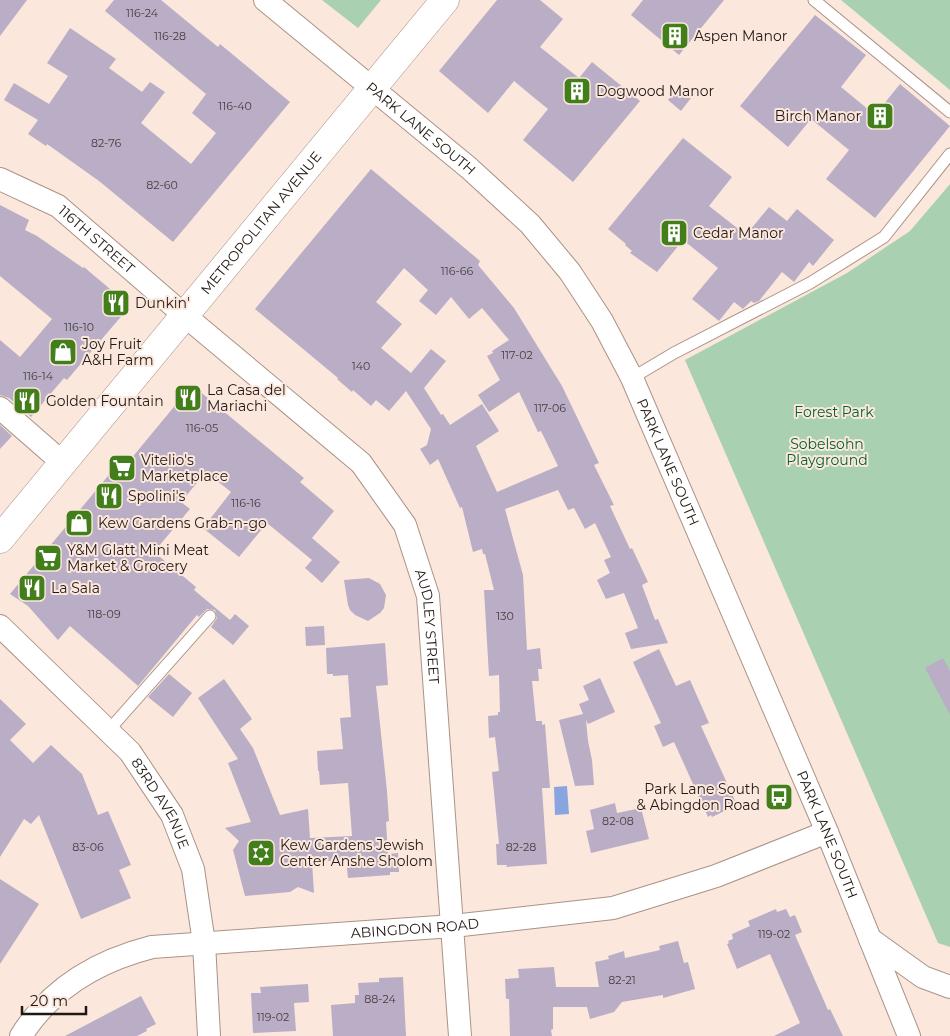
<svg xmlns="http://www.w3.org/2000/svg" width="950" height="1036" viewBox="0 0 950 1036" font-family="Montserrat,sans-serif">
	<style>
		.green { fill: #a9d1b1 }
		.water { fill: #88a5e0 }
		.building { fill: #b9aec5; fill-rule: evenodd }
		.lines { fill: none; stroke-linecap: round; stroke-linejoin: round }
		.lane-casing { stroke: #aa9386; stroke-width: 13 }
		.street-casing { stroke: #aa9386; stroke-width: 24 }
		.secondary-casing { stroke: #aa9386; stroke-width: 29 }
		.lane { stroke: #fff; stroke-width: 11 }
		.street { stroke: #fff; stroke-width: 22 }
		.secondary { stroke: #fff; stroke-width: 28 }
		.labels { text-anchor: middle; stroke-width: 4; stroke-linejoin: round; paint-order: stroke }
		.number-label { font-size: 11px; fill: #463e40 }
		.poi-label { font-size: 14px; fill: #201813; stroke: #fce7dd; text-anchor: start }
		.street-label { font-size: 14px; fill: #201813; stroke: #fce7dd }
		.park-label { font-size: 14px; fill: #00652c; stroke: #fce7dd }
	</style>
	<rect width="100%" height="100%" fill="#fce7dd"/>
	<g class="green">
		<path d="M322 0H381L358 28Z"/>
		<path d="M841 0H950V90Z"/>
		<path d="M950 184V947L938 943 685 360 847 273 910 231Z"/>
	</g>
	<path class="water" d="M567 786 569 814 555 815 554 787Z"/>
	<g class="building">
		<path d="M0 0H27L0 36Z"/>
		<path d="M114 0H161L218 47 220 44 290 102 173 242 99 181 47 144 46 146 28 134 38 120 4 100 14 83 49 104 68 76 47 63 70 28 116 59 109 68 142 92 150 82 165 92 141 123 191 164 216 133 192 113 206 94 105 11Z"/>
		<path d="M497 0H540L563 19 540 47 579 78 592 62 640 101 573 182 523 140 548 109 532 96 514 81 488 113 439 71Z"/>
		<path d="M643 0H724L679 55 631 15Z"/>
		<path d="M815 15 866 55 841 87 875 115 900 84 950 126 875 218 826 179 849 150 811 119 788 147 740 106Z"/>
		<path d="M678 87 691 98 681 111 668 100Z"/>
		<path d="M683 138 732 177 709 206 746 235 769 207 787 221 797 209 834 240 813 266 809 262 794 282 782 272 759 301 754 303 751 301 743 309 734 302 719 321 692 299 718 268 683 240 657 272 630 253 632 251 625 245 626 244 608 229Z"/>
		<path d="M371 169 480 261 478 265 514 308 562 386 599 463 594 465 614 505 610 506 630 549 632 548 648 582 642 585 655 620 658 619 668 643 631 649 625 633 638 628 624 593 606 599 597 580 610 573 604 560 611 557 595 523 585 529 574 508 568 510 558 490 505 509 523 575 527 650 540 648 542 669H538L539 681H532L536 721H542V725L545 724 550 788H542L547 864 506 867 507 865H497L496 844H499L492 772 499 771 495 737 489 738 488 716 498 715V712H500L499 675 489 676 484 590H494L485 554H483L482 549 473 552 462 507 460 508 438 459 430 465 420 449 427 445 431 429 406 391 389 411 376 400 371 406 353 390 352 392 337 379 338 378 255 309ZM404 268 428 290 419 301 436 315 451 297 469 319 482 308 509 340 492 351 493 353 487 356 500 380 478 395 489 412 519 392 538 432 541 431 558 466 497 492 476 446 499 431 482 404 450 425 443 414 441 415 424 388 446 361 431 349 411 373 381 348 402 324 376 302Z"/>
		<path d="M0 205 29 220 25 230 37 236 83 268 84 267 130 306 67 380 64 378 31 417 9 398 0 395V340L20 357 52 319 0 276Z"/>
		<path d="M192 385 304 478 300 482 334 511 312 538 340 562 322 583 305 568 312 560 267 523 239 557 203 528 231 492 206 472 181 502 190 509 154 552 196 587 194 590 230 620 235 614 249 626 233 645 211 627 217 618 215 610 207 609 199 617 197 615 138 686 70 626 58 640 28 606 10 594 117 465 130 460Z"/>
		<path d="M0 425 12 436 0 449Z"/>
		<path d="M369 578 380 584 386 595 384 608 380 613 368 621 355 615 350 610 348 605 344 580Z"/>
		<path d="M324 626 325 645 306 646 305 627Z"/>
		<path d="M385 643 388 685 376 686 387 791 389 821 386 822 388 854 398 853 399 872H390V875L348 878 346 860 312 862 314 893 298 887 290 892 245 896 233 850 239 841 225 828 251 822 228 763 238 759 198 698 224 679 252 719 240 729 253 748 280 815 308 809 310 838 352 836 348 783 320 785 319 771H318L317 751 343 749 340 718 351 717 348 675 333 676V674H327L326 648Z"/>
		<path d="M659 649 676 686 690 680 709 723 701 726 737 805 712 817 711 815 708 817 674 742 663 747 654 726 661 723 633 662Z"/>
		<path d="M943 658 950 671V715L925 668Z"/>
		<path d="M169 674 192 693 173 717 148 697Z"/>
		<path d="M600 678 615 712 588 724 586 720 588 741 592 760 594 785 575 786 559 720 583 714 579 704 589 700 583 686Z"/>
		<path d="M0 699 26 724 10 740 33 763 51 745 82 774 98 815 108 811 131 865 119 870 131 898 81 919 39 815 31 824 24 819 0 857Z"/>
		<path d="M615 803 617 813 641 808 649 839 591 853 586 831 594 829 590 810Z"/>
		<path d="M0 879 39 904 0 964Z"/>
		<path d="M776 909 777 912 786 909 790 917 795 915 802 932 795 935 828 1010 830 1009 843 1036H774L800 1023 770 954 737 969 727 944 729 943 728 941 733 939 732 934 750 926 748 921Z"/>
		<path d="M678 941 684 963 688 962 695 989 663 998V995L622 1002 614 1012 590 1019 587 1007H553V1029L551 1030 552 1036H510L509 999H506L505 979 519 978 518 969 554 967 556 987H599L595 962 609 959 608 956 624 951 625 958 660 950 659 946Z"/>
		<path d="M403 977 406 1036H333L331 1005 355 1003V995H359L358 983 379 982V978Z"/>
		<path d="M308 984 309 1002 294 1003 296 1031 253 1033 251 993H261L260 987Z"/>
		<path d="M141 996 156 1024 146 1029 147 1031 137 1036H65Z"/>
	</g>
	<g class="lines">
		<defs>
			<g id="lane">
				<path d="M814 0 950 112"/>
				<path d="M632 378 674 353 810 283 884 237 950 154"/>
				<path d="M108 731 210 616"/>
			</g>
			<g id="street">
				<path id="s1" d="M265 0 469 168 530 224 570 272 602 321 632 378 827 832 909 1036"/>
				<path id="s2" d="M0 179 58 206 184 315 361 463 405 525 428 596 460 1036"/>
				<path d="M0 408 63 463"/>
				<path id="s3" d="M0 626 130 752 172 815 193 869 204 943 209 1036"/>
				<path d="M870 939 923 977 950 987"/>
				<path id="s4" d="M21 1036C51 988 97 961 152 947L453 926 613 908 716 876 827 832"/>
			</g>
			<g id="secondary">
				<path id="s5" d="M0 539 445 0"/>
			</g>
		</defs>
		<use href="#lane" class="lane-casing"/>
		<use href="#street" class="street-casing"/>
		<use href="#secondary" class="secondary-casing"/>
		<use href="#lane" class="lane"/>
		<use href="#street" class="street"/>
		<use href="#secondary" class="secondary"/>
	</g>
	<defs>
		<symbol id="building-square" viewBox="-11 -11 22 22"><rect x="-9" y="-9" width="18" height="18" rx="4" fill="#427e1a" stroke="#fce7dd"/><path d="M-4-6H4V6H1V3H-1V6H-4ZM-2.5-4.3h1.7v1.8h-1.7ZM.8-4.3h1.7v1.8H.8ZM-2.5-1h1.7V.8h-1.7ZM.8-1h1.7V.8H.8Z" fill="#fff"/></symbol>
		<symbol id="restaurant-square" viewBox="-11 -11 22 22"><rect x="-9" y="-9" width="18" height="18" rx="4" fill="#427e1a" stroke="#fce7dd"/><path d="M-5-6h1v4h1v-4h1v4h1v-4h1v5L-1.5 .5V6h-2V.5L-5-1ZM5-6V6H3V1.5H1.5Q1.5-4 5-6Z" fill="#fff"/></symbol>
		<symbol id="shop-square" viewBox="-11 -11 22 22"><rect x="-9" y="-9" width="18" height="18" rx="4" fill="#427e1a" stroke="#fce7dd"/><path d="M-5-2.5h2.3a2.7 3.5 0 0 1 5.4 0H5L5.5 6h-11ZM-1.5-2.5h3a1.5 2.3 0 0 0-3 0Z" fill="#fff"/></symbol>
		<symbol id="supermarket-square" viewBox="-11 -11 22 22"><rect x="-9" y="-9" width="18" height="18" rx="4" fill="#427e1a" stroke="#fce7dd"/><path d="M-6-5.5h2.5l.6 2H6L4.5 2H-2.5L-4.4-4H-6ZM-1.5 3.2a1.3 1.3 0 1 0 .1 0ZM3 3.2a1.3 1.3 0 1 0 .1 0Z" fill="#fff"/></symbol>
		<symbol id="bus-square" viewBox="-11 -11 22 22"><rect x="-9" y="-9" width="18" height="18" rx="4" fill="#427e1a" stroke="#fce7dd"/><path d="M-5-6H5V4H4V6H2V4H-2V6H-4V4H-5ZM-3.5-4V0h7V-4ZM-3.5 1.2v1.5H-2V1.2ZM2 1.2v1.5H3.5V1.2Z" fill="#fff"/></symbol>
		<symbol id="synagogue-square" viewBox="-11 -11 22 22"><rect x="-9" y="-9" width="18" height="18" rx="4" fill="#427e1a" stroke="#fce7dd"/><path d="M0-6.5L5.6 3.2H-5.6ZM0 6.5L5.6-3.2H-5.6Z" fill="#fff"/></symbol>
	</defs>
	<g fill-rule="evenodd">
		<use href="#building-square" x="659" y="20" width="32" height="32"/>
		<use href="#building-square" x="561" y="75" width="32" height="32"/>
		<use href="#building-square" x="864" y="100" width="32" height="32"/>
		<use href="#building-square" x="658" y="217" width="32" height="32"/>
		<use href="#restaurant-square" x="100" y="287" width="32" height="32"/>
		<use href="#shop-square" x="47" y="336" width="32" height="32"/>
		<use href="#restaurant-square" x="172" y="382" width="32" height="32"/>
		<use href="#restaurant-square" x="11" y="385" width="32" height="32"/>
		<use href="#supermarket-square" x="106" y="452" width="32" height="32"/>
		<use href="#restaurant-square" x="93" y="480" width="32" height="32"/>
		<use href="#shop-square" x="63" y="507" width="32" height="32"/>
		<use href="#supermarket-square" x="32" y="542" width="32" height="32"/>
		<use href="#restaurant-square" x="16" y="572" width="32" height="32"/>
		<use href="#bus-square" x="763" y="781" width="32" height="32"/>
		<use href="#synagogue-square" x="245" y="837" width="32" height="32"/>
	</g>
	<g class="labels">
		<g class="number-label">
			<text x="142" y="17">116-24</text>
			<text x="170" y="40">116-28</text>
			<text x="235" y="110">116-40</text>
			<text x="106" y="147">82-76</text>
			<text x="162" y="189">82-60</text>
			<text x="457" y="275">116-66</text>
			<text x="79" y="331">116-10</text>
			<text x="517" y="359">117-02</text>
			<text x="361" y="370">140</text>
			<text x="38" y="380">116-14</text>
			<text x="550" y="412">117-06</text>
			<text x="202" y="432">116-05</text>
			<text x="246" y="507">116-16</text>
			<text x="104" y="618">118-09</text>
			<text x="505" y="620">130</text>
			<text x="618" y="825">82-08</text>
			<text x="88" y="851">83-06</text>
			<text x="521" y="851">82-28</text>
			<text x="774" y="938">119-02</text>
			<text x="622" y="984">82-21</text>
			<text x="380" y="1003">88-24</text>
			<text x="273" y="1021">119-02</text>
		</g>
		<g class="poi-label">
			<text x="694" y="41">Aspen Manor</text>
			<text x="596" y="96">Dogwood Manor</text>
			<text x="861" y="121" text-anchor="end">Birch Manor</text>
			<text x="693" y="238">Cedar Manor</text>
			<text x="135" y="308">Dunkin'</text>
			<text x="82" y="349">Joy Fruit<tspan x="82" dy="16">A&amp;H Farm</tspan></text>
			<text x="207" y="395">La Casa del<tspan x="207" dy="16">Mariachi</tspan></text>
			<text x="46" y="406">Golden Fountain</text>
			<text x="141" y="465">Vitelio's<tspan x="141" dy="16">Marketplace</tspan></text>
			<text x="128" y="501">Spolini's</text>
			<text x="98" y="528">Kew Gardens Grab-n-go</text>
			<text x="67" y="555">Y&amp;M Glatt Mini Meat<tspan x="67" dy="16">Market &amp; Grocery</tspan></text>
			<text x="51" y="593">La Sala</text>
			<text x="760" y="794" text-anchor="end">Park Lane South<tspan x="760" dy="16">&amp; Abingdon Road</tspan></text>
			<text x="280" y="850">Kew Gardens Jewish<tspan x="280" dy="16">Center Anshe Sholom</tspan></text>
		</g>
		<g class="street-label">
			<text dy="5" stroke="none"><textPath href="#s1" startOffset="202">PARK LANE SOUTH</textPath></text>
			<text dy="5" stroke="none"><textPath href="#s5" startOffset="410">METROPOLITAN AVENUE</textPath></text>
			<text dy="5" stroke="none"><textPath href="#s2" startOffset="115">116TH STREET</textPath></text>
			<text dy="5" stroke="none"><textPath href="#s1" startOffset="624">PARK LANE SOUTH</textPath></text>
			<text dy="5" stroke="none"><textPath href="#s2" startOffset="642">AUDLEY STREET</textPath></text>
			<text dy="5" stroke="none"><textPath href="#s3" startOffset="241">83RD AVENUE</textPath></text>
			<text dy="5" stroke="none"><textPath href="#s1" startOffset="1029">PARK LANE SOUTH</textPath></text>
			<text dy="5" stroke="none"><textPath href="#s4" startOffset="426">ABINGDON ROAD</textPath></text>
		</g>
		<g class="park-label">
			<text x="834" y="417">Forest Park</text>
			<text x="827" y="449">Sobelsohn<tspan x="827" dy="16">Playground</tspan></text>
		</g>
	</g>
	<path d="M22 1006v8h64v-8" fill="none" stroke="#201813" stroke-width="2.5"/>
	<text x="30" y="1006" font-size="15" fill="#201813" stroke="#fce7dd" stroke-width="4" paint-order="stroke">20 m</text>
</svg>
